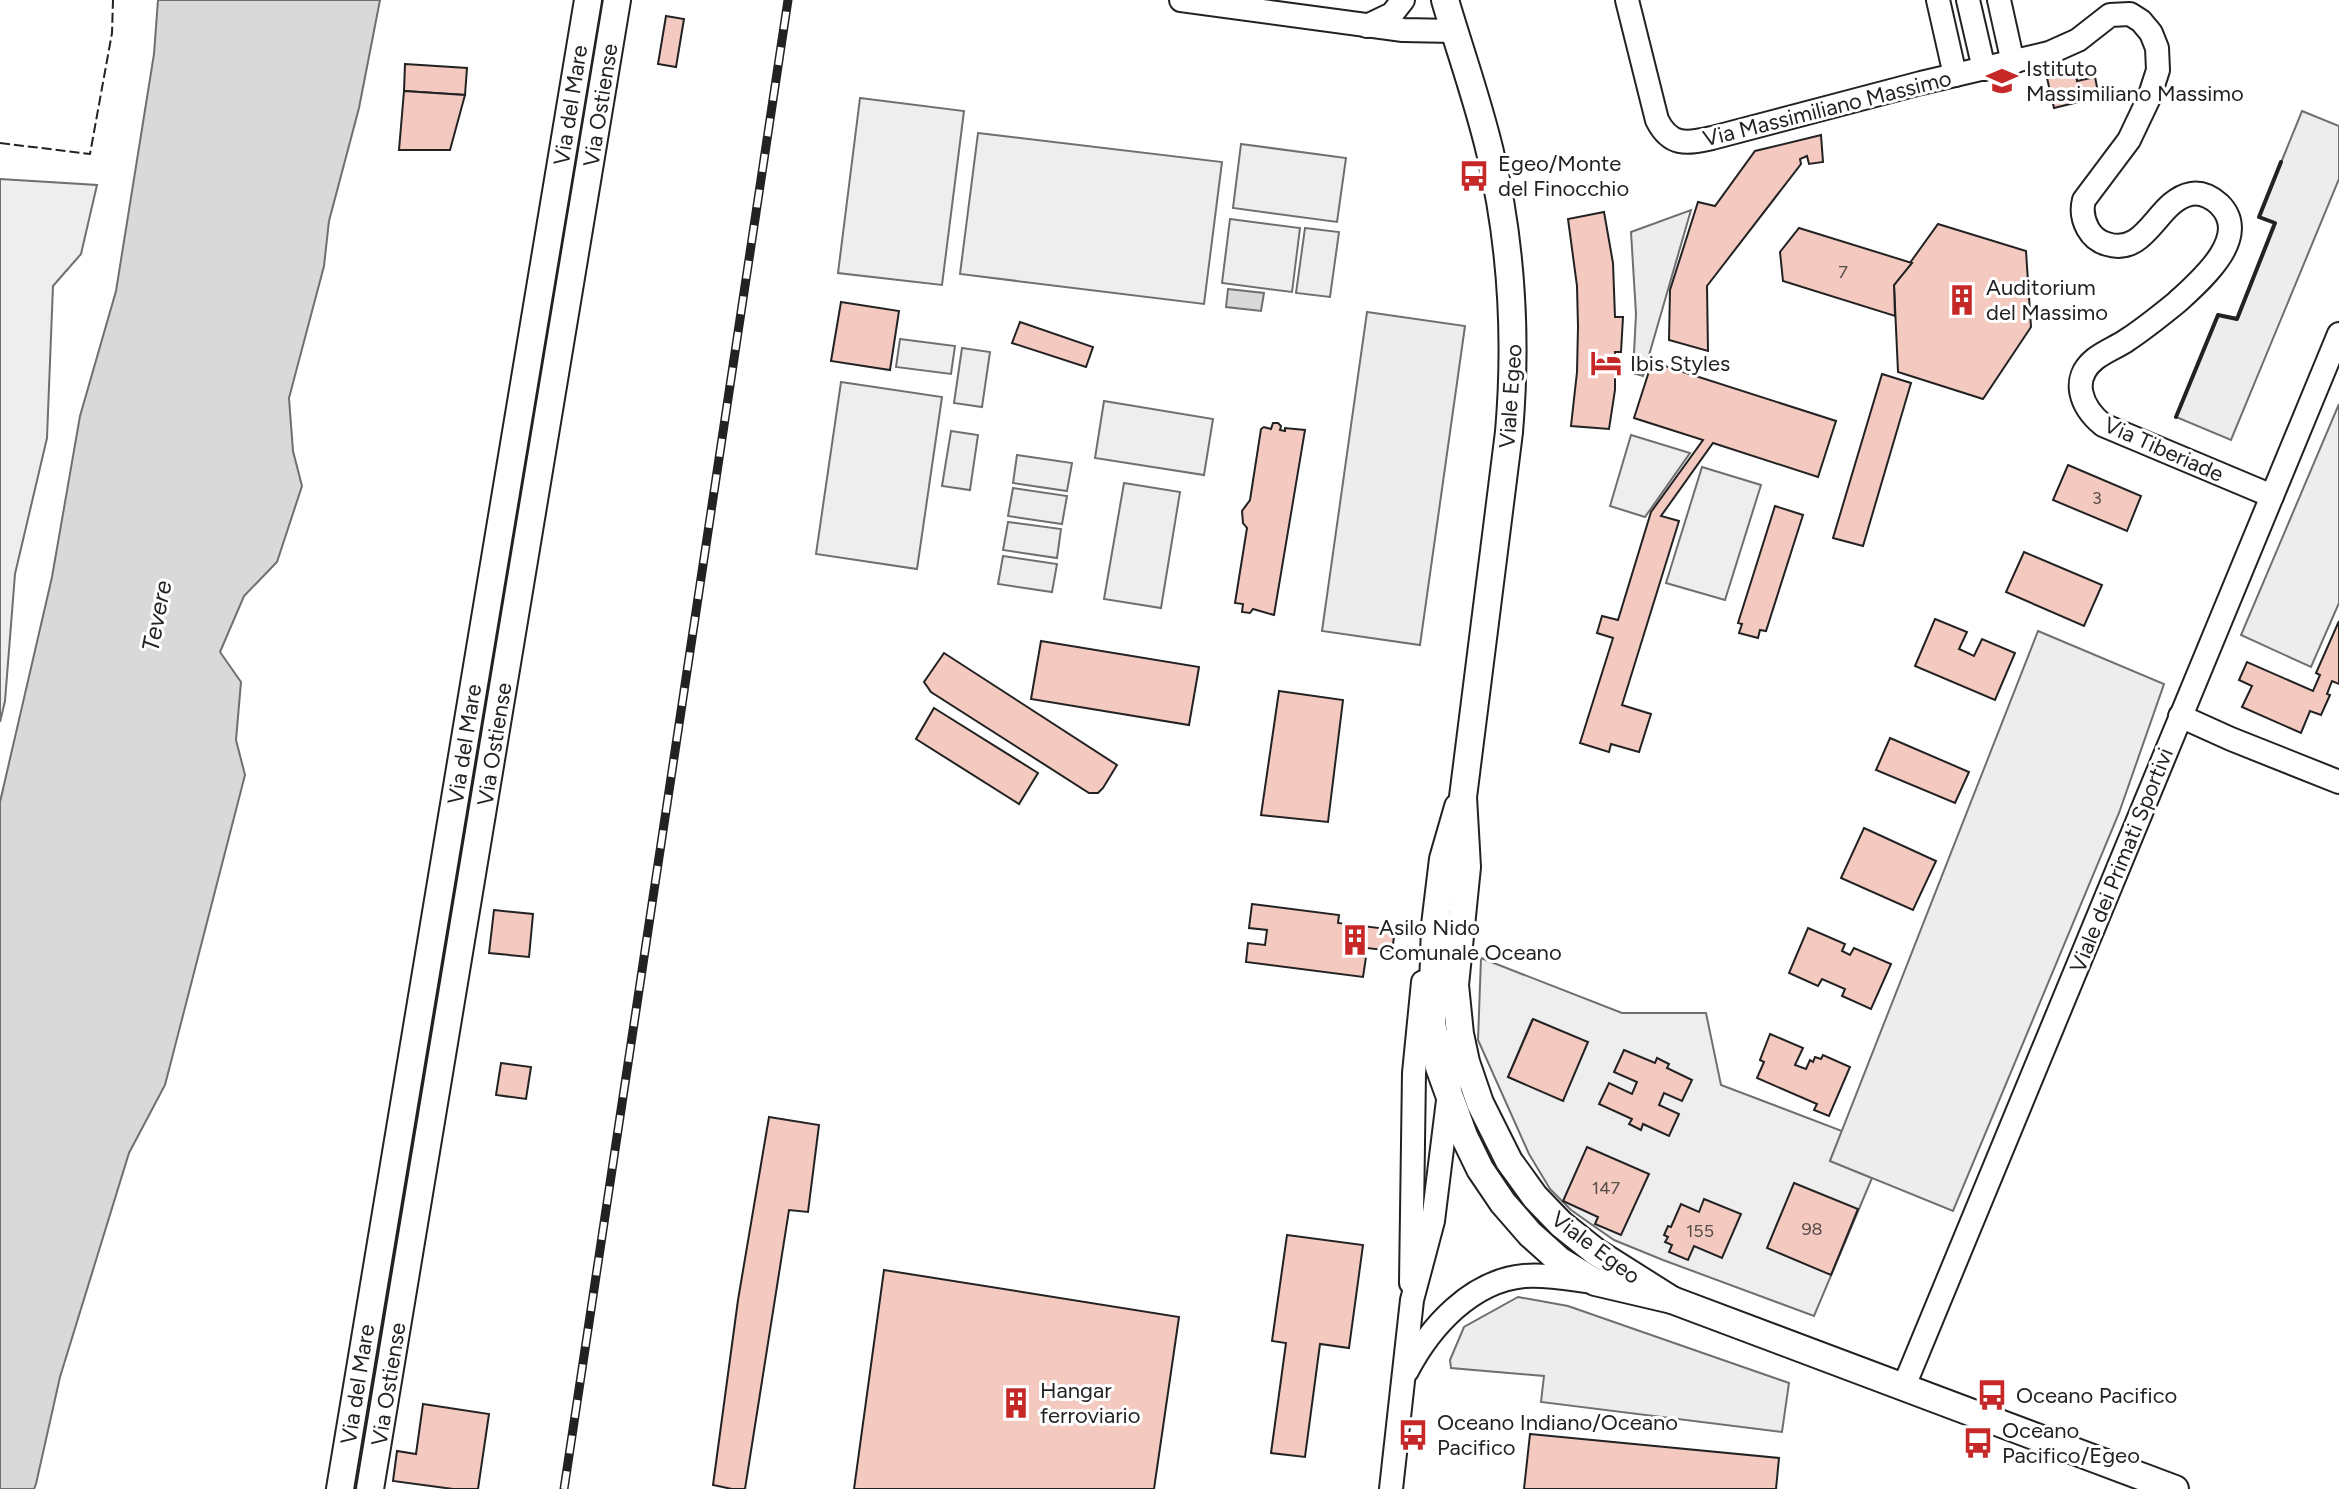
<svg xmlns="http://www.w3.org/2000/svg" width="2339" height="1489" viewBox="0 0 2339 1489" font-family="Figtree,sans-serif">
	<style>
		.green { fill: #eee; stroke: #6f6f6f; stroke-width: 2; fill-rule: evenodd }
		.parking { fill: #ededed; stroke: #6f6f6f; stroke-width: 2 }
		.water { fill: #d9d9d9; stroke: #6f6f6f; stroke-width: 2 }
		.building { fill: #f3c9c0; stroke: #222; stroke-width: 2 }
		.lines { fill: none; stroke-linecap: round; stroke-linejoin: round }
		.minor-casing { stroke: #222; stroke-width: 26 }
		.major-casing { stroke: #222; stroke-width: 30 }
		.minor { stroke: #fff; stroke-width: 22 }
		.major { stroke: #fff; stroke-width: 26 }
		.rail-casing { stroke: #222; stroke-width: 9 }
		.rail { stroke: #fff; stroke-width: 6; stroke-dasharray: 18; stroke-linecap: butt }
		.fence { stroke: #222; stroke-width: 2; stroke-dasharray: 10 4; stroke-linecap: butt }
		.wall { stroke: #222; stroke-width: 4 }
		.labels { text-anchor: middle; stroke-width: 6; stroke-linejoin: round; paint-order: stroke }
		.number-label { font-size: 18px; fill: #564c4a }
		.poi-label { font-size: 22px; fill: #222; stroke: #fff; text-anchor: start }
		.street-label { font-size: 22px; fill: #222; stroke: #fff }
		.water-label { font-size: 24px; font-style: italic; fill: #222; stroke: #fff }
	</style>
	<rect width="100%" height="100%" fill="#fff"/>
	<g class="green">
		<path d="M860 98 964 111 942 285 838 273Z"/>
		<path d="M978 133 1222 162 1204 304 960 274Z"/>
		<path d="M1241 144 1346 158 1337 222 1233 208Z"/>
		<path d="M0 179 97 185 81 254 53 286 47 438 15 574 5 701 0 722Z"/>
		<path d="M1230 219 1300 228 1292 292 1222 283Z"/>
		<path d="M1305 228 1339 232 1330 297 1296 293Z"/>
		<path d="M900 339 955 346 951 374 896 367Z"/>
		<path d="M962 348 990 352 982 407 954 403Z"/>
		<path d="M841 382 942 397 917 569 816 554Z"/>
		<path d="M1104 401 1213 419 1204 475 1095 458Z"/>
		<path d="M951 431 978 435 970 490 942 486Z"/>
		<path d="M1631 435 1690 453 1645 517 1610 506Z"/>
		<path d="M1017 455 1072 463 1067 491 1013 483Z"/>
		<path d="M1702 467 1761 485 1725 600 1666 583Z"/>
		<path d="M1124 483 1180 492 1161 608 1104 599Z"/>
		<path d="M1013 488 1067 496 1062 524 1008 516Z"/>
		<path d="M1008 522 1061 529 1057 558 1003 550Z"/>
		<path d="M1003 556 1057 564 1052 592 998 584Z"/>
		<path d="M1481 958 1622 1013H1706L1721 1085 1842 1131 1830 1161 1872 1178 1814 1316 1663 1260 1614 1240 1571 1210 1550 1189 1529 1154 1478 1040ZM1532 1020H1533L1563 1100 1508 1077Z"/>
	</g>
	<g class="parking">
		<path d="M2302 111 2339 126V179L2231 440 2176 417 2218 315 2238 318 2275 223 2259 217Z"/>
		<path d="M1691 210 1643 376 1633 373 1636 314 1631 232Z"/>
		<path d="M1367 312 1465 326 1420 645 1322 631Z"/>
		<path d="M2339 404V603L2311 667 2241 635Z"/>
		<path d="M2038 631 2164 684 2119 813 1953 1211 1830 1161Z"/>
		<path d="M1518 1297 1568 1306 1789 1383 1782 1432 1541 1402 1544 1376 1451 1368 1450 1360 1464 1327Z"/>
	</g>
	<g class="water">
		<path d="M158 0H380L359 108 329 221 324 266 289 398 293 451 302 486 277 562 244 596 220 652 241 682 236 740 245 775 165 1085 129 1153 60 1377 36 1484 34 1489H0V802L52 577 80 416 116 291 154 54Z"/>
		<path d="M1228 289 1264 293 1261 311 1226 307Z"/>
	</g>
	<g class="building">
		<path d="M666 16 684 19 676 67 658 64Z"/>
		<path d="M405 64 467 68 465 95 404 91Z"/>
		<path d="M2075 72 2077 81 2095 77 2099 97 2054 108 2047 78Z"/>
		<path d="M404 91 465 95 450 150H399Z"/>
		<path d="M1821 135 1823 162 1809 164 1807 156 1800 159 1801 164 1707 286 1708 351 1669 340 1670 290 1698 202 1715 206 1755 151Z"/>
		<path d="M1604 212 1613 263 1615 317H1623L1621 352H1615V390L1609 429 1571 426 1577 372 1578 327 1577 286 1568 219Z"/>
		<path d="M1938 224 2026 251 2031 327 1983 399 1898 372 1894 285Z"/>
		<path d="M1799 228 1912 263 1894 285 1895 316 1783 281 1780 252Z"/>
		<path d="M841 302 899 311 890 370 831 361Z"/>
		<path d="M1020 322 1093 347 1086 367 1012 343Z"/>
		<path d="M1652 362 1836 421 1818 477 1713 443 1661 516 1679 521 1622 705 1651 714 1639 752 1611 744 1609 752 1580 743 1613 638 1597 633 1602 616 1618 620 1651 512 1703 440 1634 418Z"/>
		<path d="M1882 374 1911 383 1863 546 1833 538Z"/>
		<path d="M1273 423H1278L1281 426 1280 430 1285 431V428L1305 430 1274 615 1253 609 1250 613 1242 612 1243 604 1235 603 1247 528 1243 523 1242 511 1250 500 1261 429 1264 427 1271 429Z"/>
		<path d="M2068 465 2141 496 2127 531 2053 500Z"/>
		<path d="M1775 506 1803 515 1766 631 1760 630 1758 638 1739 633 1742 624 1738 623Z"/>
		<path d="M2024 552 2102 585 2084 626 2006 592Z"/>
		<path d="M1935 619 1967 632 1959 649 1974 656 1982 639 2015 653 1995 700 1915 666Z"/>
		<path d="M2339 621V684L2332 681 2327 694 2330 695 2321 715 2310 711 2301 733 2242 707 2252 686 2239 680 2247 662 2313 691 2320 675 2316 673Z"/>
		<path d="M1041 641 1199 667 1189 725 1031 699Z"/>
		<path d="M944 653 1117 765 1103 788 1098 793H1089L931 692 924 682Z"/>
		<path d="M1279 691 1343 700 1328 822 1261 815Z"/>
		<path d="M934 708 1038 773 1019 804 916 739Z"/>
		<path d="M1890 738 1969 772 1955 803 1876 770Z"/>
		<path d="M1864 828 1936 861 1913 910 1841 878Z"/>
		<path d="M1252 904 1339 915 1338 923 1395 930 1392 951 1350 946 1349 955 1366 957 1363 977 1246 962 1248 943 1265 945 1267 930 1249 928Z"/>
		<path d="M494 910 533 914 529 957 489 953Z"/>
		<path d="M1808 928 1845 944 1842 951 1850 955 1854 948 1891 964 1871 1009 1842 996 1845 989 1822 979 1818 986 1789 973Z"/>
		<path d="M1533 1019 1588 1042 1563 1101 1508 1077Z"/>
		<path d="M1770 1034 1803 1048 1795 1065 1806 1069 1810 1060 1813 1062 1815 1057 1821 1059 1823 1055 1850 1067 1829 1116 1814 1110 1817 1104 1757 1078 1764 1062 1760 1060Z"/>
		<path d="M1624 1050 1655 1063 1657 1058 1669 1064 1667 1068 1692 1080 1682 1101 1664 1093 1659 1105 1679 1114 1669 1136 1643 1124 1641 1130 1629 1124 1632 1119 1599 1104 1609 1083 1632 1094 1637 1082 1614 1072Z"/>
		<path d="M501 1063 531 1067 526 1099 496 1095Z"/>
		<path d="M769 1117 819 1125 808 1212 789 1210 745 1489H732L713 1485 738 1300Z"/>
		<path d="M1587 1147 1649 1174 1621 1235 1595 1224 1598 1217 1563 1201Z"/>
		<path d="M1794 1183 1858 1209 1831 1275 1767 1248Z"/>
		<path d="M1704 1199 1741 1214 1722 1258 1694 1246 1688 1260 1669 1252 1672 1245 1665 1242 1668 1237 1664 1235 1668 1226 1671 1227 1681 1204 1699 1212Z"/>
		<path d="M1287 1235 1363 1245 1349 1348 1320 1344 1305 1457 1271 1453 1286 1343 1272 1341Z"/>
		<path d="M884 1270 1179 1317 1154 1489H854Z"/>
		<path d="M423 1404 489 1414 478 1489H453L393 1481 397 1451 416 1454Z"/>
		<path d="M1530 1434 1779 1458 1776 1489H1524Z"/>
	</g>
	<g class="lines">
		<defs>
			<g id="minor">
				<path d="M1181 0 1403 30 1454 31"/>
				<path d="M1627 0 1657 120C1670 146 1686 144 1712 138L1921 83 2049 53 2078 40 2110 15 2130 14 2141 21 2151 33 2157 48 2158 70 2149 98 2129 140 2084 200C2081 211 2083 220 2088 229 2092 236 2099 242 2107 244 2147 257 2157 200 2191 194 2202 192 2211 197 2219 204 2253 237 2199 282 2176 303 2160 316 2144 329 2127 340 2117 347 2105 351 2095 359 2070 379 2081 407 2103 425L2272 496"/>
				<path d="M1938 0 1955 75"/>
				<path d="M1968 0 1984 69"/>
				<path d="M1999 0 2013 63"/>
				<path d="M1367 26 1392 14 1403 0"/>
				<path d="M2180 716 2231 739 2339 782"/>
				<path d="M1411 1283 1414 1073 1423 982"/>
				<path d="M1407 1371C1430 1327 1471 1281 1524 1276 1546 1274 1570 1279 1593 1282"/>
				<path d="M1904 1386 2339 334"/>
				<path d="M1391 1489 1412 1300 1433 1221 1456 1036"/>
			</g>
			<g id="major">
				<path d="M1445 0C1460 51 1478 101 1490 152 1512 245 1517 338 1509 432L1463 797 1467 867 1455 985 1460 1034 1466 1062 1480 1103 1509 1161 1535 1197 1561 1224 1596 1252 1672 1300"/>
				<path d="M1458 807 1443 859 1435 925 1432 1022 1439 1067 1464 1136 1480 1169 1503 1203 1530 1234 1559 1260 1595 1282 1672 1300 2175 1489"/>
				<path d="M340 1489 588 0"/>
				<path d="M370 1489 617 0"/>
			</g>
		</defs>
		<use href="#minor" class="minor-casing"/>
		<use href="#major" class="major-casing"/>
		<use href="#minor" class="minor"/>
		<use href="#major" class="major"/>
		<defs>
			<path id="rail" d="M564 1489 788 0"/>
		</defs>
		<use href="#rail" class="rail-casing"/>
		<use href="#rail" class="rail"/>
		<path class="fence" d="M0 143 90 154 112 33 113 0"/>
		<path class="wall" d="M2176 417 2218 315 2237 319 2275 223 2259 217 2281 162"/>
	</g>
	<defs>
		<symbol id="school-bare" viewBox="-9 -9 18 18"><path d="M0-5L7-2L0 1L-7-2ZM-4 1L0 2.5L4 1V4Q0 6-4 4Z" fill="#c62828" stroke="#fff" stroke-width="2.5" paint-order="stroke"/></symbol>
		<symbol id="bus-bare" viewBox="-9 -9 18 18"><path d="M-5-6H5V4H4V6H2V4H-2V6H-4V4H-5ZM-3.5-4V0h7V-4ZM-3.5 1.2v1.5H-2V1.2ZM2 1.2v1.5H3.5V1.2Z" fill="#c62828" stroke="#fff" stroke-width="2.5" paint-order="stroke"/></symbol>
		<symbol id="building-bare" viewBox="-9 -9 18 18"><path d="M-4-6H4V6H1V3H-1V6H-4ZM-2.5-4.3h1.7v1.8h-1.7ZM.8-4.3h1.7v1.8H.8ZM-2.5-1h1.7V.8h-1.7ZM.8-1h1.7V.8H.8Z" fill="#c62828" stroke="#fff" stroke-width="2.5" paint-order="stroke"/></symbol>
		<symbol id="hotel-bare" viewBox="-9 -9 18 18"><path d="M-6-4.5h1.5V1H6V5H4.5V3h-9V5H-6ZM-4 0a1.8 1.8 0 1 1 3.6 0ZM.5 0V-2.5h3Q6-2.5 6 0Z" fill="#c62828" stroke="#fff" stroke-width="2.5" paint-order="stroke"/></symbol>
	</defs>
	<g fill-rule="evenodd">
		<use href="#school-bare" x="1980" y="59" width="44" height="44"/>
		<use href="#bus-bare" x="1452" y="154" width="44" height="44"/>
		<use href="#building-bare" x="1940" y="278" width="44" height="44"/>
		<use href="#hotel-bare" x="1584" y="341" width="44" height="44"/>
		<use href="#building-bare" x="1333" y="918" width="44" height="44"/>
		<use href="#bus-bare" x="1970" y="1373" width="44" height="44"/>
		<use href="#building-bare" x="994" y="1381" width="44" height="44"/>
		<use href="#bus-bare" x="1391" y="1413" width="44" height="44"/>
		<use href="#bus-bare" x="1956" y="1421" width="44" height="44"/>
	</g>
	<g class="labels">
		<g class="number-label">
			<text x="1843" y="278">7</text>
			<text x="2097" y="504">3</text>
			<text x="1606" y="1194">147</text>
			<text x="1812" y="1235">98</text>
			<text x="1700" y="1237">155</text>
		</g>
		<g class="poi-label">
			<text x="2026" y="76">Istituto<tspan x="2026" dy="25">Massimiliano Massimo</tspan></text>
			<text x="1498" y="171">Egeo/Monte<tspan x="1498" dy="25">del Finocchio</tspan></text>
			<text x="1986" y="295">Auditorium<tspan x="1986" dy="25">del Massimo</tspan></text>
			<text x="1630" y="371">Ibis Styles</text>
			<text x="1379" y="935">Asilo Nido<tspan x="1379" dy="25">Comunale Oceano</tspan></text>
			<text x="1040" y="1398">Hangar<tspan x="1040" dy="25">ferroviario</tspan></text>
			<text x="2016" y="1403">Oceano Pacifico</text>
			<text x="1437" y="1430">Oceano Indiano/Oceano<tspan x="1437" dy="25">Pacifico</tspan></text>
			<text x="2002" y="1438">Oceano<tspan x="2002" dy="25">Pacifico/Egeo</tspan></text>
		</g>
		<g class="street-label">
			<text transform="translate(570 105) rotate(-81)" y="8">Via del Mare</text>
			<text transform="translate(600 105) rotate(-81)" y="8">Via Ostiense</text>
			<text transform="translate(1827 108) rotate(-14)" y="8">Via Massimiliano Massimo</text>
			<text transform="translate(1510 396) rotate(-86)" y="8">Viale Egeo</text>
			<text transform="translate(2164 449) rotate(24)" y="8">Via Tiberiade</text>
			<text transform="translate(464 744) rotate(-81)" y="8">Via del Mare</text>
			<text transform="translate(494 744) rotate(-81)" y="8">Via Ostiense</text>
			<text transform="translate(2121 860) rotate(-68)" y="8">Viale dei Primati Sportivi</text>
			<text transform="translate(1596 1247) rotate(37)" y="8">Viale Egeo</text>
			<text transform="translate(357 1384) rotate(-81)" y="8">Via del Mare</text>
			<text transform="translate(388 1384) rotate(-81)" y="8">Via Ostiense</text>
		</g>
		<g class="water-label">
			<text transform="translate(157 616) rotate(-79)" y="8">Tevere</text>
		</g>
	</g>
</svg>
